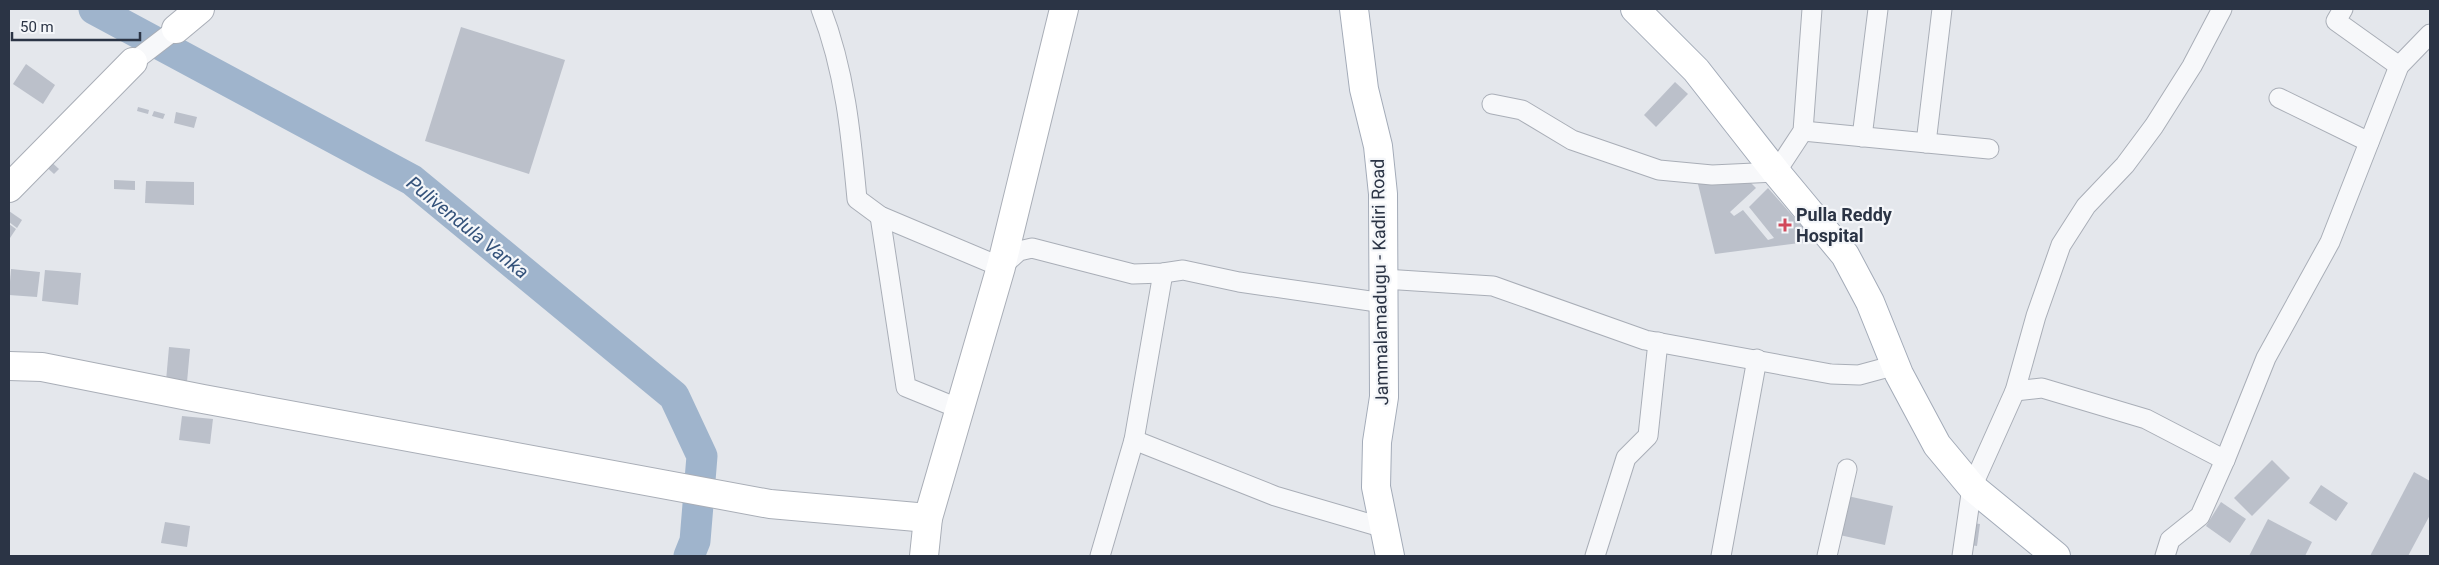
<svg xmlns="http://www.w3.org/2000/svg" width="2439" height="565" viewBox="0 0 2439 565" font-family="Roboto,sans-serif">
	<style>
		.lines { fill: none; stroke-linecap: round; stroke-linejoin: round }
		.river { stroke: #9fb4cc; stroke-width: 31 }
		.building { fill: #bbc0ca }
		.street-casing { stroke: #a9aeb7; stroke-width: 21 }
		.secondary-casing { stroke: #a9aeb7; stroke-width: 30 }
		.primary-casing { stroke: #a3abb8; stroke-width: 30 }
		.street { stroke: #f7f8fa; stroke-width: 19 }
		.secondary { stroke: #fff; stroke-width: 28 }
		.primary { stroke: #fff; stroke-width: 28 }
		.poi-dot { fill: #d1495b; stroke: #f4f6f9; stroke-width: 2 }
		.labels { text-anchor: middle; stroke-width: 4.5; stroke-linejoin: round; paint-order: stroke }
		.poi-label { font-size: 18px; font-weight: bold; fill: #2b3445; stroke: #f4f6f9; text-anchor: start }
		.street-label { font-size: 18px; fill: #2b3445; stroke: #f4f6f9 }
		.water-label { font-size: 19px; font-style: italic; fill: #34527a; stroke: #f4f6f9 }
	</style>
	<rect width="100%" height="100%" fill="#e4e7ec"/>
	<g class="lines">
		<path class="river" d="M94 9 412 180 674 396 702 456 695 541 689 556"/>
	</g>
	<g class="building">
		<path d="M461 27 565 60 529 174 425 141Z"/>
		<path d="M26 64 55 85 43 104 13 84Z"/>
		<path d="M1675 82 1688 94 1656 127 1644 115Z"/>
		<path d="M138 107 149 110 148 114 137 111Z"/>
		<path d="M154 111 165 114 163 119 152 116Z"/>
		<path d="M176 112 197 117 194 128 174 123Z"/>
		<path d="M48 159 59 169 54 174 43 164Z"/>
		<path d="M1737 169 1756 188 1730 212 1734 216 1743 210 1768 240 1774 238 1749 207 1768 188 1815 241 1715 254 1698 184 1724 180Z"/>
		<path d="M114 180 135 181V190L114 189Z"/>
		<path d="M146 181 194 182V205L145 203Z"/>
		<path d="M9 211 22 220 17 228 9 222Z"/>
		<path d="M9 224 16 229 10 238 9 237Z"/>
		<path d="M11 269 40 272 37 297 9 295Z"/>
		<path d="M45 270 81 273 78 305 42 301Z"/>
		<path d="M169 347 190 349 187 382 166 381Z"/>
		<path d="M182 416 213 419 210 444 179 440Z"/>
		<path d="M2272 460 2290 478 2252 516 2234 498Z"/>
		<path d="M2414 472 2430 481V515L2408 556H2370Z"/>
		<path d="M2321 485 2348 503 2336 521 2309 503Z"/>
		<path d="M1843 495 1893 506 1885 545 1835 534Z"/>
		<path d="M2221 502 2246 519 2230 543 2206 526Z"/>
		<path d="M2268 519 2312 542 2305 556H2249Z"/>
		<path d="M165 522 190 526 187 547 161 543Z"/>
		<path d="M1966 522 1980 524 1977 546 1962 544Z"/>
	</g>
	<g class="lines">
		<defs>
			<g id="street">
				<path d="M821 9C845 71 851 134 857 199L880 216 1001 267 1019 251 1032 248 1133 274 1163 273 1183 270 1239 282 1384 303"/>
				<path d="M2343 9 2336 21 2399 66"/>
				<path d="M133 62 176 29"/>
				<path d="M2279 98 2369 142"/>
				<path d="M1492 104 1522 110 1572 140 1659 170 1712 175 1776 172 1803 131 1812 9"/>
				<path d="M1803 131 1989 149"/>
				<path d="M1862 137 1878 9"/>
				<path d="M1926 143 1942 9"/>
				<path d="M880 216 906 387 960 409"/>
				<path d="M1384 279 1493 286 1645 340 1831 374 1859 375 1896 365"/>
				<path d="M2015 391 2042 388 2146 419 2225 460"/>
				<path d="M1134 440 1275 496 1384 528"/>
				<path d="M1100 556 1134 440 1163 273"/>
				<path d="M1595 556 1626 458 1648 436 1658 342"/>
				<path d="M1721 556 1757 359"/>
				<path d="M1827 556 1847 469"/>
				<path d="M1962 556 1972 487 2015 391 2036 316 2061 245 2086 206 2125 165 2154 126 2192 66 2222 9"/>
				<path d="M2165 556 2170 540 2200 516 2225 460 2266 358 2330 242 2399 66 2430 34"/>
			</g>
			<g id="secondary">
				<path d="M176 29 200 9"/>
				<path d="M9 188 133 62"/>
				<path d="M9 366 42 367 203 399 770 504 928 518"/>
				<path d="M924 556 928 518 1001 267 1064 9"/>
			</g>
			<g id="primary">
				<path d="M1354 9 1364 89 1378 146 1383 194 1384 397 1377 442 1376 487 1390 556"/>
				<path d="M1635 9 1696 70 1776 172 1845 255 1870 302 1899 374 1937 445 1972 487 2056 556"/>
			</g>
		</defs>
		<use href="#street" class="street-casing"/>
		<use href="#secondary" class="secondary-casing"/>
		<use href="#primary" class="primary-casing"/>
		<use href="#street" class="street"/>
		<use href="#secondary" class="secondary"/>
		<use href="#primary" class="primary"/>
	</g>
	<path class="poi-dot" d="M1782.5 217.5h5v5h5v5h-5v5h-5v-5h-5v-5h5z"/>
	<g class="labels">
		<g class="poi-label">
			<text x="1796" y="221">Pulla Reddy<tspan x="1796" dy="21">Hospital</tspan></text>
		</g>
		<g class="street-label">
			<text transform="translate(1380 282) rotate(-91)" y="6">Jammalamadugu - Kadiri Road</text>
		</g>
		<g class="water-label">
			<text transform="translate(468 227) rotate(39)" y="7">Pulivendula Vanka</text>
		</g>
	</g>
	<rect width="2439" height="565" fill="none" stroke="#2b3445" stroke-width="20"/>
	<path d="M12 32v8h128v-8" fill="none" stroke="#2b3445" stroke-width="2.5"/>
	<text x="20" y="32" font-size="15" fill="#2b3445" stroke="#f4f6f9" stroke-width="4" paint-order="stroke">50 m</text>
</svg>
